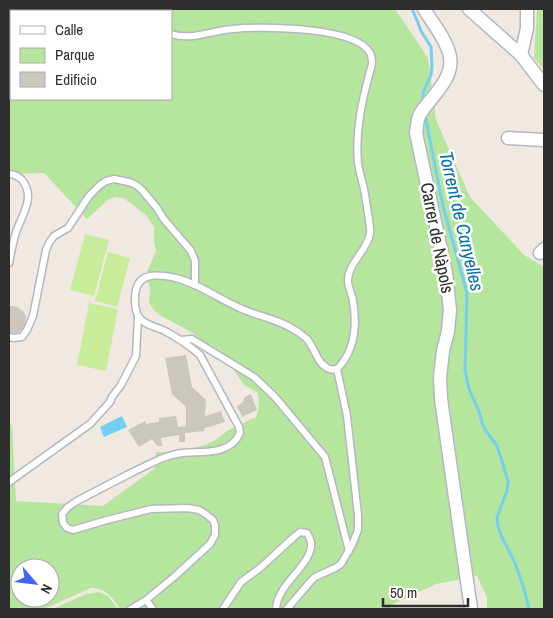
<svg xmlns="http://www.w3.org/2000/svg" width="553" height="618" viewBox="0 0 553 618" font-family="'Archivo Narrow',sans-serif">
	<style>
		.green { fill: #b6e59e; fill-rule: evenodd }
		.pitch { fill: #c9ec9a }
		.water { fill: #75cff0 }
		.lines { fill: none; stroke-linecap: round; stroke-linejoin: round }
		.stream { stroke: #75cff0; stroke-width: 3 }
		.building { fill: #cbc7bf }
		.service-casing { stroke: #b4b7c1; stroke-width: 9 }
		.minor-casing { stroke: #b4b7c1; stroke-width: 15 }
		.service { stroke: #fff; stroke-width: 6 }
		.minor { stroke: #fff; stroke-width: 12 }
		.labels { text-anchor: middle; stroke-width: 5; stroke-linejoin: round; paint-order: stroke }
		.street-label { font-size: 18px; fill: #2e2e2e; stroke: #fff }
		.water-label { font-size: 19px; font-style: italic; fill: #0d6fa3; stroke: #fff }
	</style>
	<rect width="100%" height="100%" fill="#efe9e1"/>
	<g class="green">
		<path d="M9 9H395L428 58 436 120 470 197 524 255 544 267V609H487V597L477 576 436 584 395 603 389 609H120C113 598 105 587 91 588L44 609H9V424L12 425 16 501 103 506 154 469 156 452C171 453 201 448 214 441 219 438 223 434 227 431 236 426 246 422 256 417 259 408 260 402 257 392L244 385 231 366 214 351 191 332 158 314 153 309 149 302 150 287 147 280V272L156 251 154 242V227L146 215 129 202 123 198 116 197 109 199 87 219 44 173 9 174ZM11 11H171V99H11ZM20 568H50V598H20Z"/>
		<path d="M537 9H544V69L534 58Z"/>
		<path d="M98 592 108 596 118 609H53L86 594Z"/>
	</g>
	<g class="pitch">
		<path d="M85 234 109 240 94 296 70 290Z"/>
		<path d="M108 252 130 258 117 307 95 301Z"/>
		<path d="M89 303 118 309 106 371 77 365Z"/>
	</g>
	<path class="water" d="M122 416 127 427 104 437 100 427Z"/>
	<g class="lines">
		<g class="stream">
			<path d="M412 9 418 23 421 31 431 47 432 66 431 75 423 93V104"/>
			<path d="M425 115 443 206 467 293 465 371 469 389 480 414 482 423 486 431 497 446 503 464 508 481 507 491 497 517 498 526 501 535 515 563 524 589 529 609"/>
		</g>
	</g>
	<g class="building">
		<path d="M9 306H14L19 308 24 312 26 317 25 327 19 332 14 334H9Z"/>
		<path d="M186 355 192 387 206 400 205 416 221 411 225 422 205 428 204 431 185 433V442H179V435L161 438 162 446H157L152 439 139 447 128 430 145 421 146 424 159 422V418L176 416 178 427 186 426V407L172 394 165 358Z"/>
		<path d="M251 394 257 410 242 417 237 406 242 403 245 397Z"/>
	</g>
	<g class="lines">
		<defs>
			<g id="service">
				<path d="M162 11 164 9"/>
				<path d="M9 174C14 174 18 176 22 180 36 197 22 215 16 232 13 242 11 253 9 263"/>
				<path d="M9 337 14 338 22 337 27 330 33 316 46 250 49 243 54 236 68 228 89 196 100 185 106 181 114 179 129 182 136 185 142 190 157 208 163 218 191 251 195 261V285"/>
				<path d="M181 340 192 339 254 377 275 397 325 457 349 551"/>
				<path d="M9 482 90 424 110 402 112 397 121 385 136 356 138 317"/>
				<path d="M146 600 153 609"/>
				<path d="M131 609 146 600 174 577 210 544 215 535V525L213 520 207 515 199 510 188 508 151 509 107 520 73 530 67 528 63 523 62 514 68 507 77 501C96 491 115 481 135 471 150 464 165 455 182 453 202 451 230 456 240 433L239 427 200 355C189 345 178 338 165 331 157 327 144 325 139 317 135 312 135 304 135 299 135 271 156 274 176 278 200 284 220 300 242 309 261 317 281 320 298 332 301 334 304 337 307 339 315 348 317 365 330 369 332 370 335 369 337 369 355 351 357 325 353 301 352 295 349 289 348 282 347 264 367 251 370 234 371 230 369 224 369 219 367 209 366 199 364 189 362 180 359 171 358 163 355 129 363 96 372 64 372 61 372 57 370 53 356 27 270 27 243 28 237 29 230 29 224 30 206 33 189 40 171 34"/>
				<path d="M223 609 241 582 260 568 295 536 300 532 307 533C309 537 311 540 311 544 312 565 277 584 276 609"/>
				<path d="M287 609 310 582 315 577 335 568 341 564 352 545 358 530V515L347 416 337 369"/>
			</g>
			<g id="minor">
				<path d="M424 9C432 22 448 42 450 57 454 79 430 98 420 114 417 119 417 127 416 133L446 273 450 310 448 331 443 351 440 377 441 399 471 609"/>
				<path d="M469 9 521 55 544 85"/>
				<path d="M521 55 527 28V9"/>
				<path d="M508 138 544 140"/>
				<path d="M540 253 544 249"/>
			</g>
		</defs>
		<use href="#service" class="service-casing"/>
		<use href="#minor" class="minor-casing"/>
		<use href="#service" class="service"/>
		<use href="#minor" class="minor"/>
	</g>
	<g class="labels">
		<g class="street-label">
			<text transform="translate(437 238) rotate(79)" y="6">Carrer de Nàpols</text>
		</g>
		<g class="water-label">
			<text transform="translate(462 221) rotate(77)" y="7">Torrent de Canyelles</text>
		</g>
	</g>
	<rect width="553" height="618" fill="none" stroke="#2e2e2e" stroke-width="20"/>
	<rect x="10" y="10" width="162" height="90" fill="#ffffff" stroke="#ababab"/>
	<rect x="20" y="26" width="25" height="8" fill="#ffffff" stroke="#ababab"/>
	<text x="55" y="35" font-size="15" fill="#2e2e2e">Calle</text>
	<rect x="20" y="48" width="25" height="15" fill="#b6e59e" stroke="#ababab"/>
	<text x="55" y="60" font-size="15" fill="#2e2e2e">Parque</text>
	<rect x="20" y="72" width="25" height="15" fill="#cbc7bf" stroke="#ababab"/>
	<text x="55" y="85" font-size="15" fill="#2e2e2e">Edificio</text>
	<g transform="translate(35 583) rotate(118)"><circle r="24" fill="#ffffff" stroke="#ababab"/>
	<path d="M0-4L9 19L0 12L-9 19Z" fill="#4264fb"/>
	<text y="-8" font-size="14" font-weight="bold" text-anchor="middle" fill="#2e2e2e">N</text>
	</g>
	<path d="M383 598v8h85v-8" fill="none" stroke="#2e2e2e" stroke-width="2.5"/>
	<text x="390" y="598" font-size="15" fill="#2e2e2e" stroke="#ffffff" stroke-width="4" paint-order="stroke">50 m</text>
</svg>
